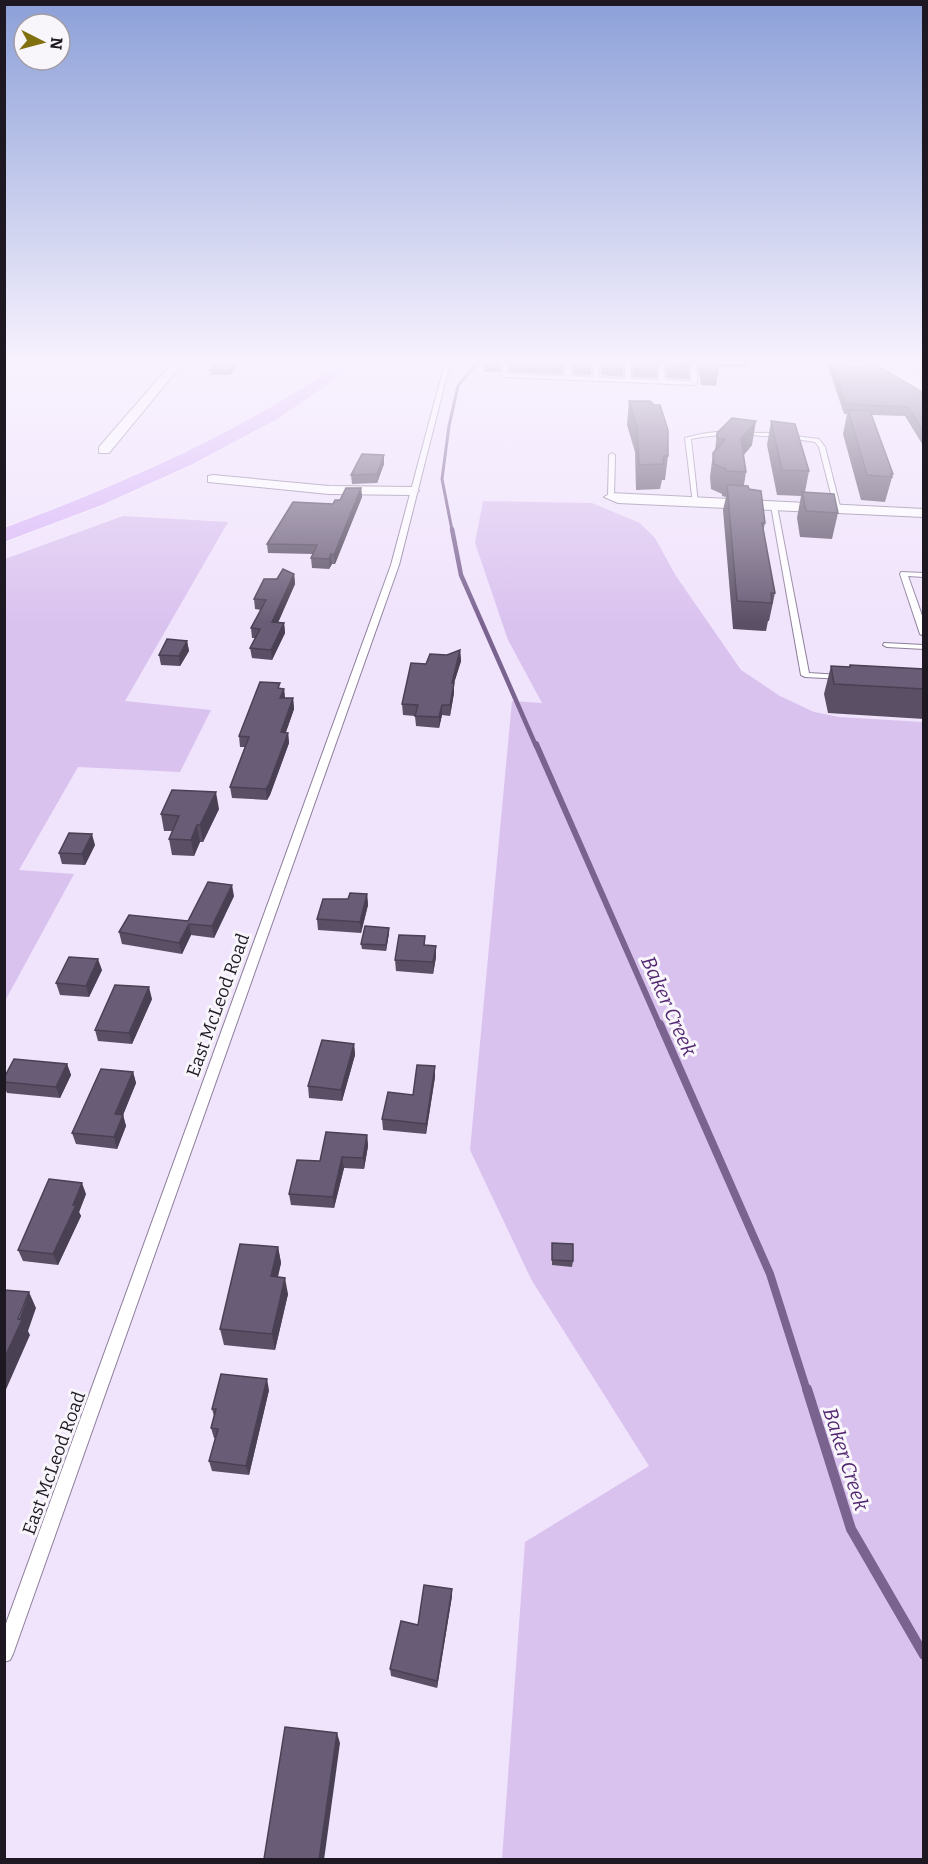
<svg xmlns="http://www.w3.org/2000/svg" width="928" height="1864" viewBox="0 0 928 1864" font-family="Bitter,serif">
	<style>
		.green { fill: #dac2ef }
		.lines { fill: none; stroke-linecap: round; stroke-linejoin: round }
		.stream-far4 { stroke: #7b6390; stroke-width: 3 }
		.stream-far3 { stroke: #7b6390; stroke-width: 4.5 }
		.stream-far2 { stroke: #7b6390; stroke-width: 6 }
		.stream-far1 { stroke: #7b6390; stroke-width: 8 }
		.stream { stroke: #7b6390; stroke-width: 10 }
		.lane-casing { stroke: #8d7e9a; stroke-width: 2 }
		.street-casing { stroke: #8d7e9a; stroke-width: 2 }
		.secondary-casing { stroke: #8d7e9a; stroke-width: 1 }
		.highway-casing { stroke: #fff; stroke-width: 1 }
		.lane { fill: #fff; fill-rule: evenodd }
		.street { fill: #fff; fill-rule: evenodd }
		.secondary { fill: #f4e9fd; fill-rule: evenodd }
		.highway { fill: #d9b6f8; fill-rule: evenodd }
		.wall { fill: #5a4f65 }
		.shaded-wall { fill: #4a4053 }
		.building { fill: #695c76; stroke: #4a4053; stroke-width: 1.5 }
		.labels { text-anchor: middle; stroke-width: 6; stroke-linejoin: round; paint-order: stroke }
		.street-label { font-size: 18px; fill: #1e1823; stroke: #f8f5fb }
		.water-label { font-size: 20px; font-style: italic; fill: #532871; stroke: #f8f5fb }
	</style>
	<rect width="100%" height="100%" fill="#f0e3fc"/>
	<g class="green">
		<path d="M483 501 592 503 640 523 655 538 676 576 741 670 780 696 814 712 839 717 923 722V1859H502L525 1542 649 1466 531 1279 470 1150 512 701 542 703 508 640 475 543Z"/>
		<path d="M123 516 228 522 125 701 211 710 180 772 78 767 19 870 74 874 5 1001V559Z"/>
	</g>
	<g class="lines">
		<path class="stream-far4" d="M452 530 442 479 449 426 458 386 477 363"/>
		<path class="stream-far3" d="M452 529 461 575 536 746"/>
		<path class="stream-far2" d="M536 744 660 1026"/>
		<path class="stream-far1" d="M660 1024 770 1274 807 1391"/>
		<path class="stream" d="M807 1389 851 1529 924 1655"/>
		<defs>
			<g id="lane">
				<path d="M445 363H450L399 565 13 1654 10 1660 4 1662V1629L391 565Z"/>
				<path d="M504 363H509L507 374 565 376 566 363H572L570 376 593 377 594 363H600L598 377 625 379V363H631V379L659 380 658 363H664L665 380 691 381 690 363H696L697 383 694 385 504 377 501 375Z"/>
				<path d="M716 432 770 433 819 439 825 447 841 510 838 512 835 510 819 447 815 442C775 436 731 431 691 439L698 503 693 504 685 438 701 434Z"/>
				<path d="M612 453 615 455 614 497 611 499 608 497 609 455Z"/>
				<path d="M774 504 777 506 809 673 840 675 844 677 843 679 805 677 801 675 771 506Z"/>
				<path d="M901 572 924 573V577L908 576 924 621V636L920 634 900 574Z"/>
				<path d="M884 643 924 645V649L887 647 883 645Z"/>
			</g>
			<g id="street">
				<path d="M172 363H183L109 453H99V447Z"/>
				<path d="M213 475 329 486 412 487 419 491 412 495 329 494 208 482V476Z"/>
				<path d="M611 493 924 509V517L618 503 604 497Z"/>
			</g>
			<path id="secondary" d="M874 363H893L924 380V392Z"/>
			<path id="highway" d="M340 363H359L276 420 191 465 102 505 4 542V528C122 484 236 435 340 363Z"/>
		</defs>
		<use href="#lane" class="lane-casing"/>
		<use href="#street" class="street-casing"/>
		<use href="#secondary" class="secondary-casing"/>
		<use href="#highway" class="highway-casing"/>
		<use href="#lane" class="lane"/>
		<use href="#street" class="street"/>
		<use href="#secondary" class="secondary"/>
		<use href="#highway" class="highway"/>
	</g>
	<g class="wall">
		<path d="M484 363H502L499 372H484Z"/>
		<path d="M509 363H564L563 374 510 372Z"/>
		<path d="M573 363H592L591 375 573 374Z"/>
		<path d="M624 363 623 377 601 375V364Z"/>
		<path d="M631 363H658L657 378 633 377Z"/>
		<path d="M664 363H690L689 379 667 378Z"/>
		<path d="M697 363H749V367H717L718 374 716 386 701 385Z"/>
		<path d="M827 363 849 367 924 399V447L905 416 872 415 893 474 885 502 861 500 843 434 847 414H844Z"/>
		<path d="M237 365 230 375H211L210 370Z"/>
		<path d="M629 401 668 456 665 480H662L660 489 636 490 635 452 627 425Z"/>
		<path d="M771 421 809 471 805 492 838 513 832 539 800 537 797 518 801 496 777 495 767 445Z"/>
		<path d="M717 433 752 445 743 456 746 472 744 485 749 489 765 523 763 532 775 593 769 621H768L766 631 733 629 723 510 726 497 722 496V494L711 489 710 477 713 453 715 451Z"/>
		<path d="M384 455V464L377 483 352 484 351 475Z"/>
		<path d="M361 488 362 497 335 564H332L329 569 312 568 311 558 313 554 268 553 267 544Z"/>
		<path d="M294 574 295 584 278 622 284 623 285 633 272 660 252 658 250 648 255 638H252L251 628 261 610 255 609 254 599 277 579Z"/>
		<path d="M187 641 189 651 180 666 161 665 159 655Z"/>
		<path d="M460 650 461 661 454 683V693L450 716 442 715 439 728 416 726 415 716 403 715 402 704 426 664 447 655Z"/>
		<path d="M850 665 924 669V719L828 713 824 694 831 666 849 667Z"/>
		<path d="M280 688 284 689 285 698H293L294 709 286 732 288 733 289 743 270 795 267 800 232 798 230 787 245 747H240L239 736Z"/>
		<path d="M219 809 203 842H200L194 856 172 855 169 839 172 831H164L161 814Z"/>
		<path d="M95 845 85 865 62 864 59 853Z"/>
		<path d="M367 894 368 905 361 933 318 930 317 919Z"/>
		<path d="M234 896 214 938 191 935 182 954 122 944 119 932 188 921Z"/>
		<path d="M389 933 386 951 362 949 361 944Z"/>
		<path d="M425 936V945L436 946V957L433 974 396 971 395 960Z"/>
		<path d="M102 970 89 997 60 995 56 983Z"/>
		<path d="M152 999 132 1044 98 1041 95 1030Z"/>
		<path d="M354 1044 355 1055 342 1101 309 1098 308 1086Z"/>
		<path d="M67 1064 71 1075 60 1098 7 1093 4 1086V1078Z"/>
		<path d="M435 1066V1077L426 1134 383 1130 382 1119 413 1095Z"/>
		<path d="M133 1072 136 1083 123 1115 126 1126 117 1149 76 1144 72 1133Z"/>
		<path d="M367 1135 368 1146 364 1169 344 1168 334 1208 291 1205 289 1194 320 1161Z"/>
		<path d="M86 1194 79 1212 81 1216 58 1265 23 1261 18 1250Z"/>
		<path d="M278 1247 281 1263 278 1277 288 1294 275 1350 224 1345 220 1329Z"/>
		<path d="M552 1248 573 1261 572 1267 552 1265Z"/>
		<path d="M269 1390 249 1475 212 1471 209 1461 215 1438H214L211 1428 214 1416 212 1409Z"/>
		<path d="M452 1589V1596L437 1688 391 1676 390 1669 418 1625Z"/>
	</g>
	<g class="shaded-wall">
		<path d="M234 363H239L237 365 230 375 229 370Z"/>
		<path d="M756 421 752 445 737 463 741 439Z"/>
		<path d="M384 455V464L377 483V474Z"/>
		<path d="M361 488 362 497 335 564 334 555Z"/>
		<path d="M331 554 332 564 329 569V559Z"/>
		<path d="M294 574 295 584 274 632 272 622Z"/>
		<path d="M284 623 285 633 272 660 271 650Z"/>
		<path d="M187 641 189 651 180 666 179 656Z"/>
		<path d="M460 650 461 661 454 683V693L450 716 452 683Z"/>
		<path d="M284 689 285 699 280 698Z"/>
		<path d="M293 698 294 709 282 743 281 732Z"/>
		<path d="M442 705V715L439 728V717Z"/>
		<path d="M288 733 289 743 270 795 267 800 266 789Z"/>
		<path d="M216 792 219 809 203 842 200 825Z"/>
		<path d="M197 825 200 842 194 856 191 840Z"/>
		<path d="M92 834 95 845 85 865 82 854Z"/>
		<path d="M232 885 234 896 214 938 212 926Z"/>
		<path d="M367 894 368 905 361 933 360 922Z"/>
		<path d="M189 924 191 935 182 954 179 943Z"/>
		<path d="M389 928V933L386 951V945Z"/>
		<path d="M436 946V957L433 974V962Z"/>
		<path d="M98 959 102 970 89 997 86 986Z"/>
		<path d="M149 987 152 999 132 1044 129 1033Z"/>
		<path d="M354 1044 355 1055 342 1101 341 1090Z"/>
		<path d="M67 1064 71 1075 60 1098 56 1087Z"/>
		<path d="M435 1066V1077L426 1134V1124Z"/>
		<path d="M133 1072 136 1083 123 1115 126 1126 117 1149 114 1137 115 1114Z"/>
		<path d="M367 1135 368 1146 364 1169 363 1158Z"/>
		<path d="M342 1157 344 1168 334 1208 333 1197Z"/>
		<path d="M82 1183 86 1194 79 1212 81 1216 58 1265 53 1254Z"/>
		<path d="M278 1247 281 1263 274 1292 271 1276Z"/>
		<path d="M285 1278 288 1294 275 1350 272 1334Z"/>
		<path d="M29 1292 36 1308 28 1331 30 1335 4 1394V1359Z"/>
		<path d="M267 1379 269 1390 249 1475 246 1466Z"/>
		<path d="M452 1589V1596L437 1688V1681Z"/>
		<path d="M337 1733 340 1743 324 1860H319Z"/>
	</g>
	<g class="building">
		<path d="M215 363H234L229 370H210Z"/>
		<path d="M601 363H624V365Z"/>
		<path d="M634 363H658V366L634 365Z"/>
		<path d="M668 363H690V367L668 366Z"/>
		<path d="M700 363H716L718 374H702Z"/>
		<path d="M832 363H844L849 367 875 364 920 391 924 399V433L908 407 845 404Z"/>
		<path d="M629 401H650L654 405H660L668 430V456H664L663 464 639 465 637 428Z"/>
		<path d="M848 410 870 411 893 474H890L892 477 867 475Z"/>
		<path d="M732 418 756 421 741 439 746 472 726 471V469L714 464 713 453 725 439 717 438V433Z"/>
		<path d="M771 421 795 424 809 471 782 470Z"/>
		<path d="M362 454 384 455 377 474 351 475Z"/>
		<path d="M727 485 748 486 749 489 761 491 765 523H762L775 593H771L772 603 737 601Z"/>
		<path d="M346 488H361L334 555 331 554 329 559 311 558 317 545 267 544 293 502 333 504 335 500H340Z"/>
		<path d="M802 492 834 494 838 513 806 511Z"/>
		<path d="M283 569 294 574 272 622 284 623 271 650 250 648 260 629 251 628 266 600 254 599 264 579H277Z"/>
		<path d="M167 639 187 641 179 656 159 655Z"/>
		<path d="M460 650 452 683H454L450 705H442L439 717 415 716 418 705 402 704 411 663 426 664 430 654 447 655Z"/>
		<path d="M850 665 924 669V689L834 684 831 666 850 667Z"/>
		<path d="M260 682 280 683 278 688 284 689 280 698H293L281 732 288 733 269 784 266 789 230 787 249 737 239 736Z"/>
		<path d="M172 790 216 792 200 825H197L191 840 169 839 179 816 161 814Z"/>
		<path d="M69 833 92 834 82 854 59 853Z"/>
		<path d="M208 882 232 885 212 926 189 924 179 943 119 932 129 915 188 921Z"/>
		<path d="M350 893 367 894 360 922 317 919 323 899H348Z"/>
		<path d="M365 926 389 928 386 945 361 944Z"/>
		<path d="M399 935 425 936 424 945 436 946 433 962 395 960Z"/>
		<path d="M69 957 98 959 86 986 56 983Z"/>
		<path d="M115 985 149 987 129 1033 95 1030Z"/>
		<path d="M322 1040 354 1044 341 1090 308 1086Z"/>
		<path d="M14 1059 67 1064 56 1087 4 1082V1078Z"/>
		<path d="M417 1065 435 1066 426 1124 382 1119 388 1092 413 1095Z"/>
		<path d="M101 1069 133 1072 115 1114 123 1115 114 1137 72 1133Z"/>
		<path d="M326 1132 367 1135 363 1158 342 1157 333 1197 289 1194 297 1160 320 1161Z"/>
		<path d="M49 1179 82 1183 73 1205H76L53 1254 18 1250Z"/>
		<path d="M552 1243 573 1244V1261L552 1260Z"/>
		<path d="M240 1244 278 1247 271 1276 285 1278 272 1334 220 1329Z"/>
		<path d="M4 1290 29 1292 18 1319 22 1320 4 1359Z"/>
		<path d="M221 1374 267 1379 246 1466 209 1461 218 1429 211 1428 216 1409H212Z"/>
		<path d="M424 1585 452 1589 437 1681 390 1669 401 1621 418 1625Z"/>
		<path d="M285 1727 337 1733 319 1860 264 1859Z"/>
	</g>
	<linearGradient id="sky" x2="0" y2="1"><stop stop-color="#8ca0d8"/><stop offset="0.58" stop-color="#f8f2fe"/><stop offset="1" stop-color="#f8f2fe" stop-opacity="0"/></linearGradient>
	<rect width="928" height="624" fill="url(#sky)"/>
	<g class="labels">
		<g class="street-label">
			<text transform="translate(218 1005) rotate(-70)" y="6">East McLeod Road</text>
			<text transform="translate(54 1463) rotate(-70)" y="6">East McLeod Road</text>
		</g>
		<g class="water-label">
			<text transform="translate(669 1006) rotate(66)" y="7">Baker Creek</text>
			<text transform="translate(846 1459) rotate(72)" y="7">Baker Creek</text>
		</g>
	</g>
	<rect width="928" height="1864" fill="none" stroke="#1e1823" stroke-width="12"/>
	<g transform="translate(42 42) rotate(96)"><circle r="28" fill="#f8f5fb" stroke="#a19da5" stroke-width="1.5"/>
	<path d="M0-4.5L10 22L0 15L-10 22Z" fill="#817010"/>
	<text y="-9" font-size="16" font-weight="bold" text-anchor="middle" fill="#1e1823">N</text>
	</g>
</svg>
